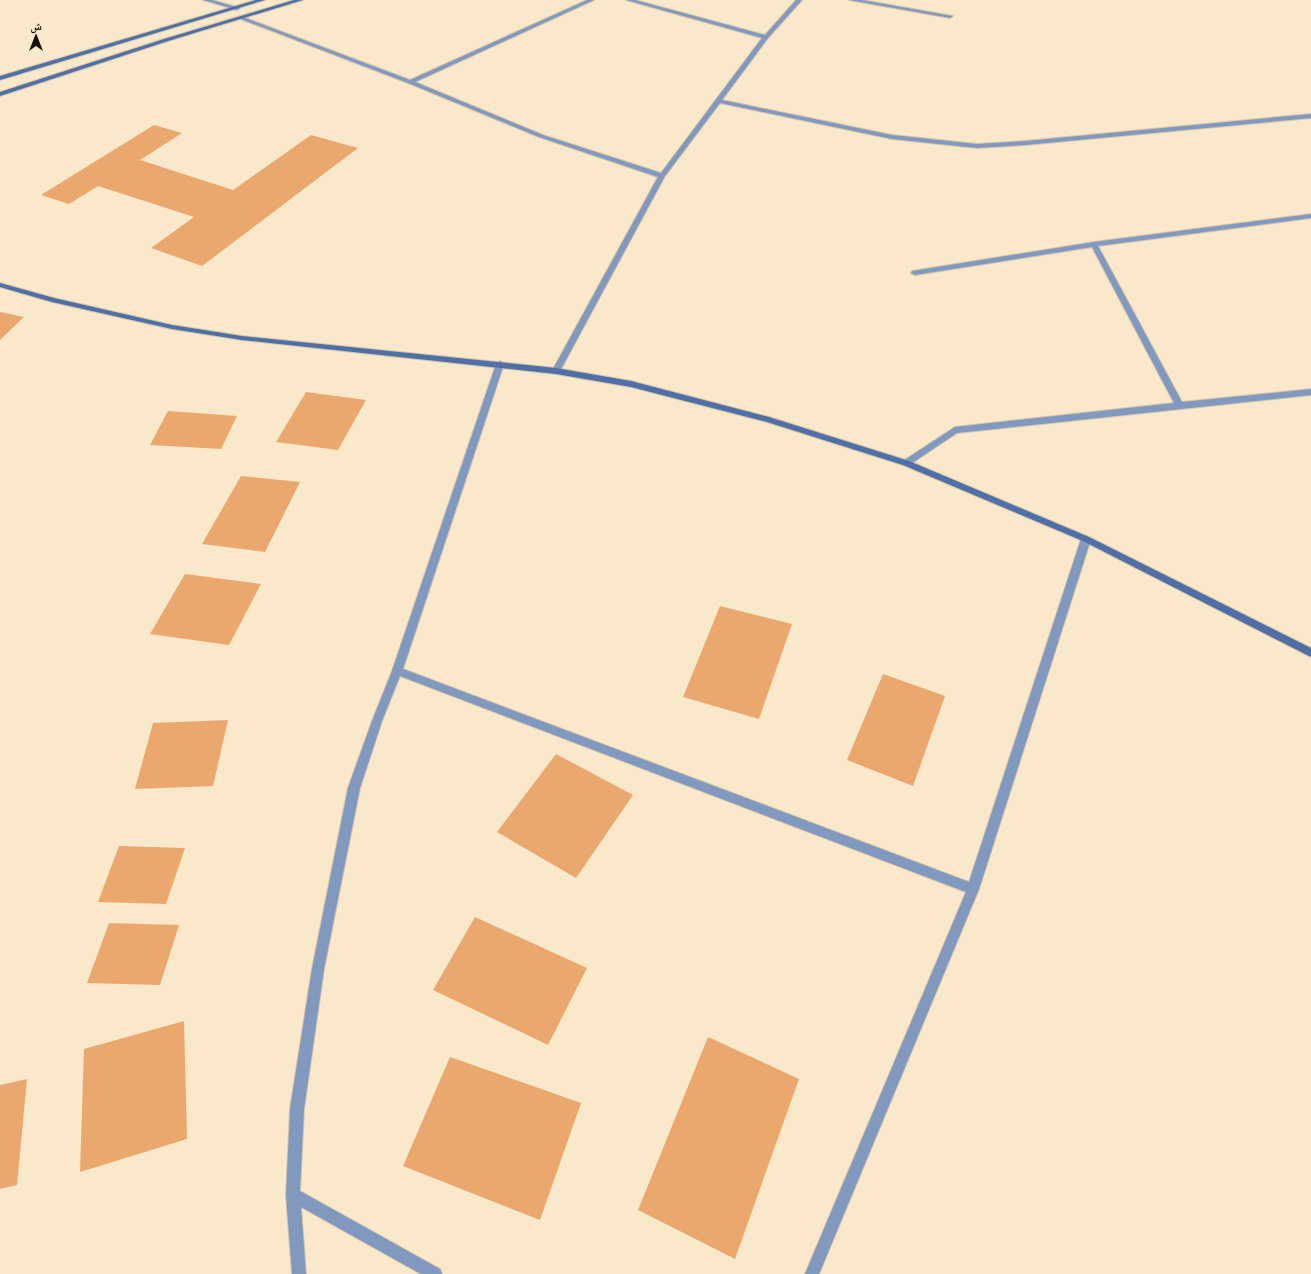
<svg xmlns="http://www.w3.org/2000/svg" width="1311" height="1274" viewBox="0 0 1311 1274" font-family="'Nunito Sans','Noto Naskh Arabic',sans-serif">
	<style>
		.building { fill: #eaa86f }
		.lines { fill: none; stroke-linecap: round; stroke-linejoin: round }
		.street-casing { stroke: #d6c5ab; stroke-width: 2 }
		.secondary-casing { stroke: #d6c5ab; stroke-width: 2 }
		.street { fill: #8198bf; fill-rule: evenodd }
		.secondary { fill: #4f6fa7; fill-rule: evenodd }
	</style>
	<rect width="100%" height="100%" fill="#fae8cb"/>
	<g class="building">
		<path d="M154 125 182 133 140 160 233 190 311 135 358 148 202 266 151 248 194 217 98 186 69 204 41 195Z"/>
		<path d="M0 312 24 317 0 340Z"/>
		<path d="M306 392 366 400 338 450 276 442Z"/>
		<path d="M168 411 237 416 221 449 150 445Z"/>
		<path d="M241 476 300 482 265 552 202 544Z"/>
		<path d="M185 574 261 584 229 645 150 634Z"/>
		<path d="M720 606 792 624 759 719 683 697Z"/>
		<path d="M883 674 945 696 913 786 847 760Z"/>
		<path d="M228 720 213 786 135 789 153 723Z"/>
		<path d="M556 754 633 795 576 878 497 832Z"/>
		<path d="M119 846 185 848 166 904 98 902Z"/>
		<path d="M475 917 587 968 548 1045 433 990Z"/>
		<path d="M109 923 179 925 160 985 87 983Z"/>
		<path d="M184 1021 187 1139 80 1172 84 1049Z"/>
		<path d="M708 1037 799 1079 735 1259 638 1210Z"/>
		<path d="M450 1057 581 1103 540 1220 403 1166Z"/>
		<path d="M27 1079 17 1185 0 1189V1085Z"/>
	</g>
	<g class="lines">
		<defs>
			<g id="street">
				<path d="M203 0H212L240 8 237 10Z"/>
				<path d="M587 0H594L415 82 543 135 661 173 762 38 626 0H635L765 35 796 0H802L768 38 722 100 892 135 977 144 1025 141 1311 114V118L1025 145 977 148 892 139 720 103 665 176 560 371 556 374 552 371 658 177 539 137 408 83 238 18 243 17 410 80Z"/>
				<path d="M849 0H862L953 16 950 18Z"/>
				<path d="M1311 214V218L1098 246 1182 402 1311 389V395L957 433 909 465H903L902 463 903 461 955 427 1174 403 1092 247 915 275 911 273 912 271 1094 242Z"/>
				<path d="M500 361 504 364 403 669 969 882 1081 539 1086 536 1091 539 979 889 819 1274H805L966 892 400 676 382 721 360 788 324 969 304 1109 300 1191 440 1269 442 1274H421L301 1207 306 1274H292L286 1195 290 1109 312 969 348 788 372 721 392 671 496 364Z"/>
			</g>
			<g id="secondary">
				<path d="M256 0H265L0 80V76Z"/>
				<path d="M294 0H303L168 41 0 96V92L164 39Z"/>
				<path d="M0 283 54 298 172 325 242 336 556 368 631 381 769 417 909 461 1089 537 1311 648V657L1083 541 903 465 767 422 631 387 556 374 242 340 172 329 52 302 0 287Z"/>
			</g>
		</defs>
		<use href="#street" class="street-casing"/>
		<use href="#secondary" class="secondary-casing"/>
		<use href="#street" class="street"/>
		<use href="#secondary" class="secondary"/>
	</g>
	<g transform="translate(36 36)" stroke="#fae8cb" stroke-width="3" paint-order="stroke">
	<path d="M0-3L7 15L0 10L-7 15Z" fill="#190d00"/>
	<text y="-6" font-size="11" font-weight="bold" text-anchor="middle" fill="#190d00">ش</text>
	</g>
</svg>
